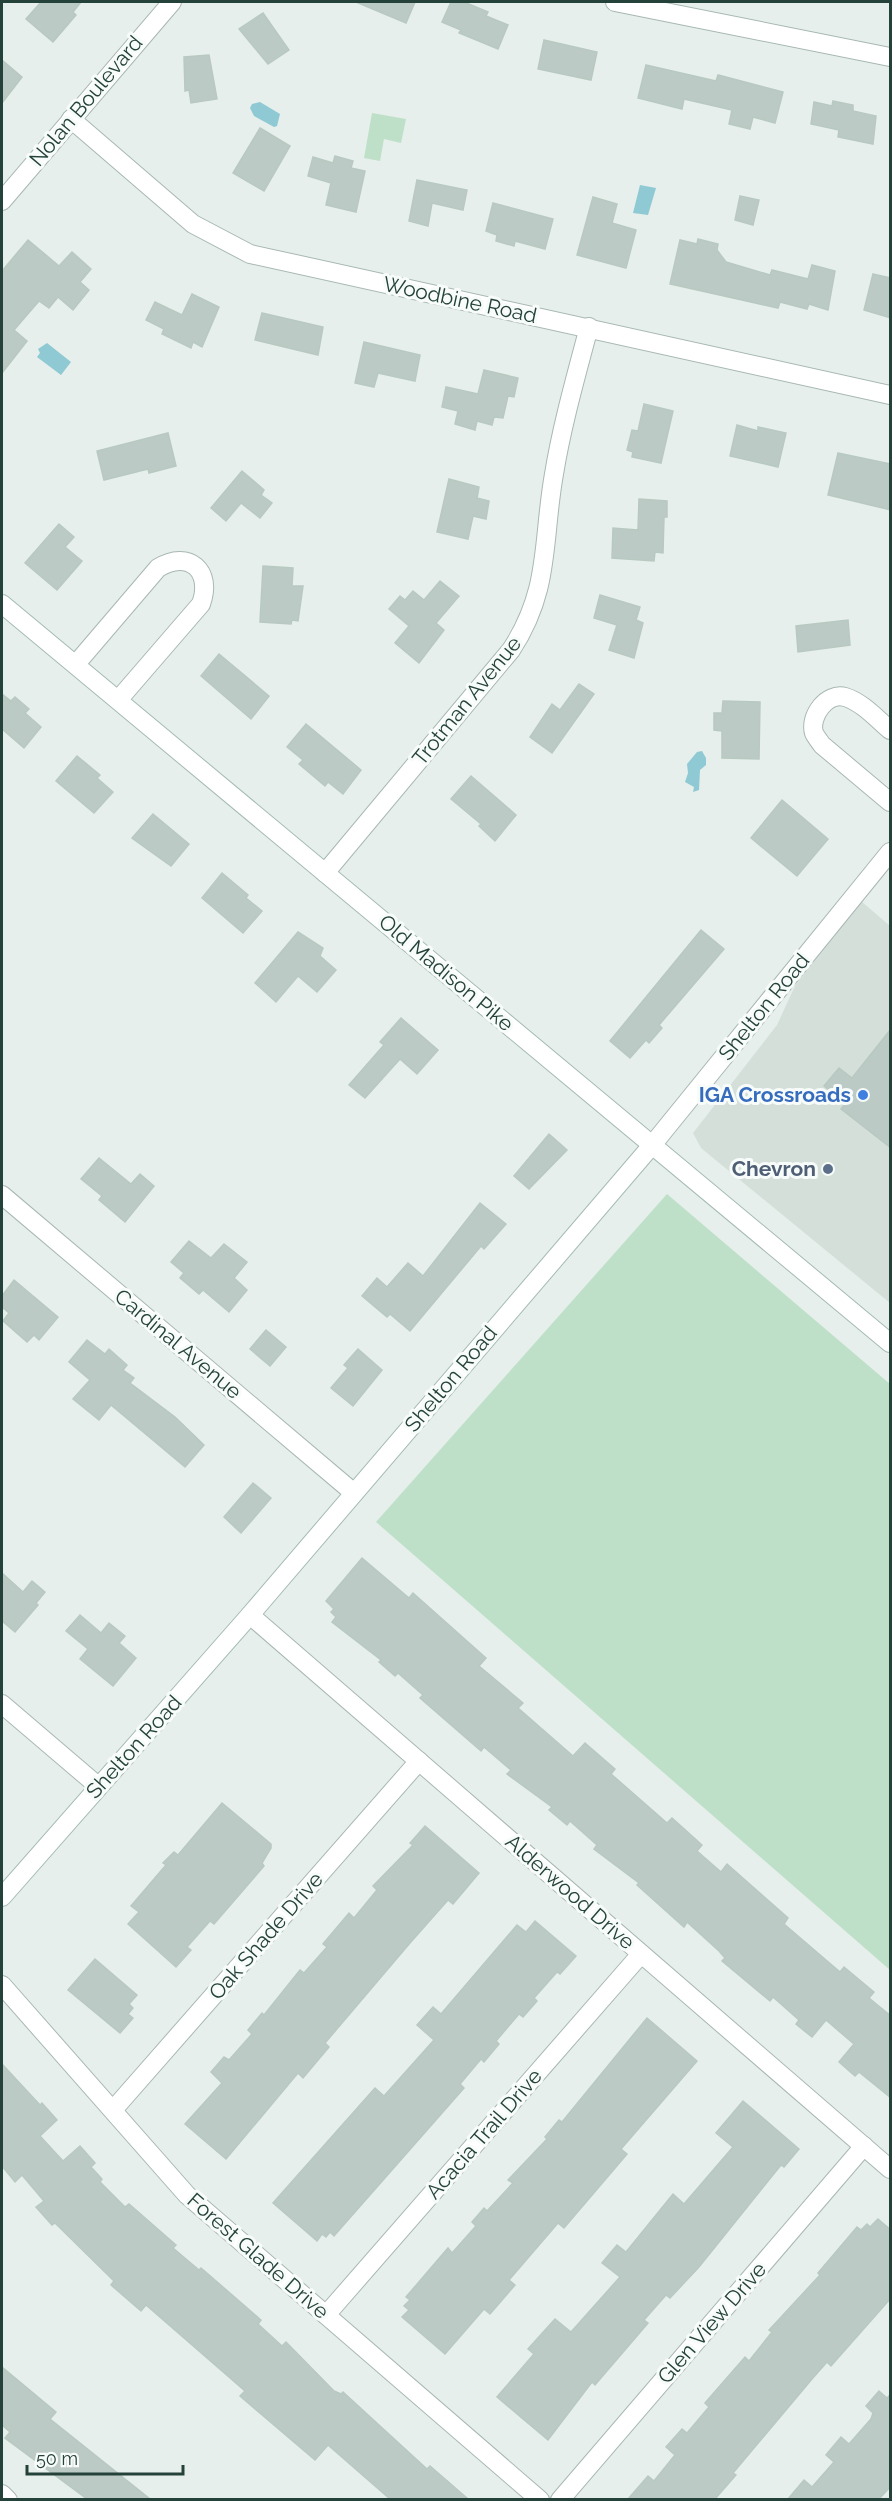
<svg xmlns="http://www.w3.org/2000/svg" width="892" height="2501" viewBox="0 0 892 2501" font-family="Raleway,sans-serif">
	<style>
		.built { fill: #d4dfda }
		.green { fill: #bfe0c8 }
		.water { fill: #8ec9d4 }
		.building { fill: #bbcac4; stroke: #b8c9c2; stroke-width: 1.5 }
		.lines { fill: none; stroke-linecap: round; stroke-linejoin: round }
		.street-casing { stroke: #a8b8b2; stroke-width: 20 }
		.secondary-casing { stroke: #a4bbb3; stroke-width: 20 }
		.street { stroke: #fff; stroke-width: 18 }
		.secondary { stroke: #fff; stroke-width: 18 }
		.shop-dot { fill: #3f7fe0; stroke: #f7fbf9; stroke-width: 2 }
		.service-dot { fill: #5c6f8a; stroke: #f7fbf9; stroke-width: 2 }
		.labels { text-anchor: middle; stroke-width: 6; stroke-linejoin: round; paint-order: stroke }
		.street-label { font-size: 21px; fill: #24423a; stroke: #f7fbf9 }
		.shop-label { font-size: 21px; font-weight: bold; fill: #366cbe; stroke: #f7fbf9; text-anchor: end }
		.service-label { font-size: 21px; font-weight: bold; fill: #4e5e75; stroke: #f7fbf9; text-anchor: end }
	</style>
	<rect width="100%" height="100%" fill="#e6efeb"/>
	<path class="built" d="M861 901 890 926V1303L701 1148 693 1133 777 1025 795 986Z"/>
	<g class="green">
		<path d="M372 113 406 119 401 143 384 139 380 161 364 158Z"/>
		<path d="M667 1194 890 1384V1970L376 1522Z"/>
	</g>
	<g class="water">
		<path d="M260 102 280 114 277 126 274 127 254 116 250 108 252 104Z"/>
		<path d="M640 185 656 188 648 215 633 213Z"/>
		<path d="M47 343 71 362 61 375 37 357 40 353 38 349Z"/>
		<path d="M702 751 706 758V765L700 770 699 790 693 792 694 787 685 782 688 773 687 764 697 752Z"/>
	</g>
	<g class="building">
		<path d="M41 2H81L73 12 76 15 53 42 26 19Z"/>
		<path d="M356 2H415L406 23Z"/>
		<path d="M451 2H464L488 12 486 16 508 25 498 49 459 33 461 30 442 22Z"/>
		<path d="M263 13 289 50 268 64 239 29Z"/>
		<path d="M544 40 597 52 591 80 538 69Z"/>
		<path d="M209 55 217 99 191 103 189 90 185 91 184 57Z"/>
		<path d="M2 60 22 77 2 103Z"/>
		<path d="M646 65 716 81 718 75 783 92 775 123 753 117 750 129 729 124 732 110 684 99 682 109 638 98Z"/>
		<path d="M833 101 853 105V111L876 116 873 144 838 137 839 130 811 124 814 102 832 106Z"/>
		<path d="M260 128 290 146 264 191 233 173Z"/>
		<path d="M335 156 353 161 351 168 365 171 356 212 326 205 331 183 308 176 313 157 333 163Z"/>
		<path d="M417 180 467 190 463 210 432 203 428 226 409 221Z"/>
		<path d="M740 196 759 200 753 225 735 220Z"/>
		<path d="M593 197 617 204 612 223 636 230 626 268 577 255Z"/>
		<path d="M493 203 553 219 545 249 515 241 514 246 496 241 497 235 486 231Z"/>
		<path d="M698 239 718 244 717 250 726 262 770 275 772 270 808 279 812 265 835 271 828 310 809 304 807 309 780 302 778 308 670 284 680 240 697 244Z"/>
		<path d="M28 240 59 266 72 252 91 269 80 282 89 290 73 310 58 297 49 308 39 301 14 330 27 341 2 373V271Z"/>
		<path d="M873 274 891 278V318L864 310Z"/>
		<path d="M192 294 219 307 202 347 193 342 191 348 162 334 164 329 146 320 155 302 182 315Z"/>
		<path d="M262 313 323 327 318 355 255 340Z"/>
		<path d="M364 342 420 355 415 381 378 373 374 387 355 383Z"/>
		<path d="M484 370 518 378 514 397 508 396 503 418 494 417 492 425 477 421 475 430 455 424 458 411 442 407 446 387 478 394Z"/>
		<path d="M644 404 673 411 661 463 632 457 633 452 627 450 632 430 638 431Z"/>
		<path d="M737 425 758 431V427L786 433 778 467 730 456Z"/>
		<path d="M168 433 176 466 149 473 148 469 104 480 97 451Z"/>
		<path d="M838 453 891 464V510L828 495Z"/>
		<path d="M242 471 264 490 261 495 272 503 260 518 241 503 226 521 211 508Z"/>
		<path d="M449 479 479 487 477 498 489 501 486 519 473 516 468 539 437 532Z"/>
		<path d="M639 499 667 501V517H664L663 553 655 552 654 561 612 558 613 528 638 530Z"/>
		<path d="M59 524 74 537 65 547 82 561 57 590 25 563Z"/>
		<path d="M263 566 293 568 292 586H303L298 621 292 620 291 624 260 622Z"/>
		<path d="M440 581 459 596 436 623 444 630 419 663 395 643 409 626 389 609 400 596 405 600 413 591 424 600Z"/>
		<path d="M600 595 640 607 636 620 643 623 634 658 609 650 617 625 594 618Z"/>
		<path d="M848 620 850 645 798 652 796 626Z"/>
		<path d="M219 654 269 696 251 719 201 676Z"/>
		<path d="M579 684 594 694 552 753 530 737 552 704 560 710Z"/>
		<path d="M2 694 11 701 15 697 29 709 25 713 41 727 24 748 2 729Z"/>
		<path d="M723 701 760 702 759 759 722 758V731L714 730V713H722Z"/>
		<path d="M306 724 361 770 343 794 328 782 325 786 299 764 303 760 287 747Z"/>
		<path d="M77 756 100 775 97 778 113 792 94 813 56 781Z"/>
		<path d="M471 776 516 815 495 841 479 826 481 824 451 799Z"/>
		<path d="M782 800 828 839 797 876 751 838Z"/>
		<path d="M153 814 189 844 171 866 132 838Z"/>
		<path d="M222 873 248 895 246 898 262 911 243 933 202 898Z"/>
		<path d="M701 930 724 949 659 1025 662 1028 649 1043 646 1040 630 1058 610 1041Z"/>
		<path d="M298 932 323 948 320 956 336 970 317 992 298 976 276 1002 255 983Z"/>
		<path d="M401 1018 438 1050 417 1074 400 1059 365 1098 349 1085 384 1045 380 1042Z"/>
		<path d="M891 1029V1148L841 1109 846 1103 824 1086 839 1068 852 1078Z"/>
		<path d="M549 1134 567 1150 529 1189 514 1176Z"/>
		<path d="M99 1158 131 1184 140 1174 154 1186 125 1222 99 1200 102 1196 81 1179Z"/>
		<path d="M480 1203 506 1224 484 1249 481 1246 410 1331 390 1314 387 1317 362 1296 377 1278 387 1287 408 1263 423 1276Z"/>
		<path d="M189 1241 211 1258 224 1244 247 1262 234 1278 247 1290 229 1312 203 1290 199 1294 180 1278 184 1273 171 1262Z"/>
		<path d="M14 1280 58 1317 39 1340 34 1335 27 1342 3 1321 9 1313 2 1307V1296Z"/>
		<path d="M266 1330 286 1347 270 1366 250 1349Z"/>
		<path d="M87 1340 105 1354 109 1349 127 1365 123 1370 134 1378 130 1383 175 1417 204 1445 185 1467 111 1405 99 1420 73 1399 90 1380 69 1362Z"/>
		<path d="M358 1349 382 1370 353 1406 331 1388 348 1368 344 1365Z"/>
		<path d="M253 1483 271 1498 241 1533 224 1517Z"/>
		<path d="M362 1558 409 1598 413 1593 486 1658 479 1666 523 1703 518 1708 573 1756 585 1743 615 1769 611 1774 667 1823 672 1818 702 1845 697 1851 721 1872 727 1864 788 1918 784 1924 840 1972 844 1967 874 1992 869 1998 891 2016V2098L859 2072 855 2076 839 2062 854 2044 826 2020 812 2037 796 2024 799 2020 773 1997 770 2001 722 1961 725 1958 719 1951 687 1922 684 1927 637 1885 639 1883 594 1849 597 1845 570 1821 567 1825 549 1810 552 1807 507 1774 511 1770 484 1747 481 1751 420 1698 423 1695 398 1673 395 1676 379 1662 381 1660 332 1622 336 1617 331 1612 334 1609 326 1601Z"/>
		<path d="M2 1573 23 1592 32 1581 45 1592 36 1603 38 1605 15 1632 2 1621Z"/>
		<path d="M80 1615 101 1633 109 1623 125 1636 119 1643 136 1658 113 1686 80 1659 88 1649 66 1631Z"/>
		<path d="M222 1803 271 1844V1848L262 1863 264 1866 214 1924 210 1921 187 1947 191 1950 176 1967 128 1924 139 1912 131 1906 166 1865 163 1863 174 1852 178 1855Z"/>
		<path d="M425 1826 479 1873 453 1904 448 1900 410 1943 325 2043 329 2047 303 2078 298 2073 226 2159 185 2124 222 2083 211 2072 224 2057 229 2060 252 2034 248 2030 262 2013 264 2015 300 1970 304 1973 327 1947 323 1944 349 1913 354 1918 377 1890 373 1886 413 1845 410 1843Z"/>
		<path d="M535 1921 576 1956 560 1974 557 1972 534 1998 537 2001 523 2017 519 2014 496 2041 499 2044 484 2062 481 2059 460 2084 464 2088 334 2236 330 2232 326 2237 322 2234 317 2241 273 2203 375 2088 384 2096 434 2040 417 2025 433 2007 441 2014 517 1925 526 1932Z"/>
		<path d="M95 1959 137 1995 129 2004 133 2008 128 2014 133 2018 120 2033 68 1990Z"/>
		<path d="M647 2018 697 2061 621 2149 627 2154 564 2228 558 2223 509 2280 515 2285 490 2314 484 2309 445 2354 402 2317 409 2310 404 2306 410 2300 406 2297 448 2248 452 2253 476 2226 472 2222 484 2208 487 2211 513 2183 508 2180 547 2139 545 2137 559 2120 562 2122Z"/>
		<path d="M2 2064 40 2105 42 2103 57 2120 40 2136 63 2161 80 2146 95 2163 91 2167 102 2179 100 2182 125 2207 129 2204 176 2245 173 2248 199 2270 201 2268 261 2320 258 2324 282 2346 286 2342 334 2391 341 2394 343 2392 427 2469 430 2466 468 2499H390L328 2445 315 2460 240 2396 245 2391 146 2305 141 2311 111 2285 114 2281 55 2223 52 2225 36 2207 44 2201 22 2175 15 2182 2 2166Z"/>
		<path d="M743 2101 799 2149 784 2167 781 2165 699 2267 670 2298 666 2295 644 2320 648 2323 595 2385 592 2382 548 2440 497 2397 534 2354 528 2349 555 2319 571 2332 620 2277 602 2263 617 2245 626 2252 673 2194 684 2204 733 2147 716 2133Z"/>
		<path d="M878 2219 891 2230V2298L831 2366 827 2362 812 2379 733 2473 736 2475 715 2499H628L648 2476 654 2481 675 2455 666 2447 682 2429 687 2433 709 2407 705 2403 745 2357 749 2361 772 2332 769 2330 820 2275 818 2273 857 2227 861 2230 867 2224 870 2227Z"/>
		<path d="M2 2367 56 2412 50 2419 150 2499H87L5 2438 10 2432 2 2425Z"/>
		<path d="M879 2391 887 2398 891 2394V2486L879 2499H788L804 2480 812 2487 834 2462 826 2455 841 2437 849 2444 871 2419 873 2413 866 2406Z"/>
	</g>
	<g class="lines">
		<defs>
			<g id="street">
				<path d="M615 2 890 57"/>
				<path d="M71 119 193 224 250 254 890 395"/>
				<path d="M2 201 172 2"/>
				<path d="M76 664 158 568C189 549 213 571 201 604L119 699"/>
				<path d="M890 730C877 719 862 702 845 697 827 692 809 716 814 733 816 737 820 742 822 745L890 802"/>
				<path d="M325 873 511 650C551 589 542 541 554 474 562 425 576 376 589 327"/>
				<path d="M653 1144 890 852"/>
				<path d="M2 1195 354 1493"/>
				<path d="M250 1615 890 2169"/>
				<path d="M2 1704 98 1786"/>
				<path d="M2 1985 187 2195 540 2500"/>
				<path d="M113 2110 419 1761"/>
				<path d="M326 2315 641 1954"/>
				<path d="M2 2494 8 2500"/>
				<path d="M560 2500 864 2146"/>
			</g>
			<g id="secondary">
				<path d="M2 604 890 1343"/>
				<path d="M2 1897 250 1615 653 1144"/>
			</g>
		</defs>
		<use href="#street" class="street-casing"/>
		<use href="#secondary" class="secondary-casing"/>
		<use href="#street" class="street"/>
		<use href="#secondary" class="secondary"/>
	</g>
	<circle class="shop-dot" cx="863" cy="1095" r="6"/>
	<circle class="service-dot" cx="828" cy="1169" r="6"/>
	<g class="labels">
		<g class="street-label">
			<text transform="translate(86 101) rotate(-50)" y="7">Nolan Boulevard</text>
			<text transform="translate(460 300) rotate(12)" y="7">Woodbine Road</text>
			<text transform="translate(467 701) rotate(-51)" y="7">Trotman Avenue</text>
			<text transform="translate(446 973) rotate(40)" y="7">Old Madison Pike</text>
			<text transform="translate(764 1007) rotate(-51)" y="7">Shelton Road</text>
			<text transform="translate(178 1344) rotate(40)" y="7">Cardinal Avenue</text>
			<text transform="translate(451 1379) rotate(-50)" y="7">Shelton Road</text>
			<text transform="translate(134 1747) rotate(-48)" y="7">Shelton Road</text>
			<text transform="translate(570 1892) rotate(41)" y="7">Alderwood Drive</text>
			<text transform="translate(266 1936) rotate(-49)" y="7">Oak Shade Drive</text>
			<text transform="translate(484 2134) rotate(-49)" y="7">Acacia Trail Drive</text>
			<text transform="translate(258 2256) rotate(41)" y="7">Forest Glade Drive</text>
			<text transform="translate(712 2323) rotate(-49)" y="7">Glen View Drive</text>
		</g>
		<g class="shop-label">
			<text x="851" y="1102">IGA Crossroads</text>
		</g>
		<g class="service-label">
			<text x="816" y="1176">Chevron</text>
		</g>
	</g>
	<rect width="892" height="2501" fill="none" stroke="#24423a" stroke-width="6"/>
	<path d="M27 2465v9h156v-9" fill="none" stroke="#24423a" stroke-width="3"/>
	<text x="36" y="2465" font-size="18" fill="#24423a" stroke="#f7fbf9" stroke-width="4.5" paint-order="stroke">50 m</text>
</svg>
